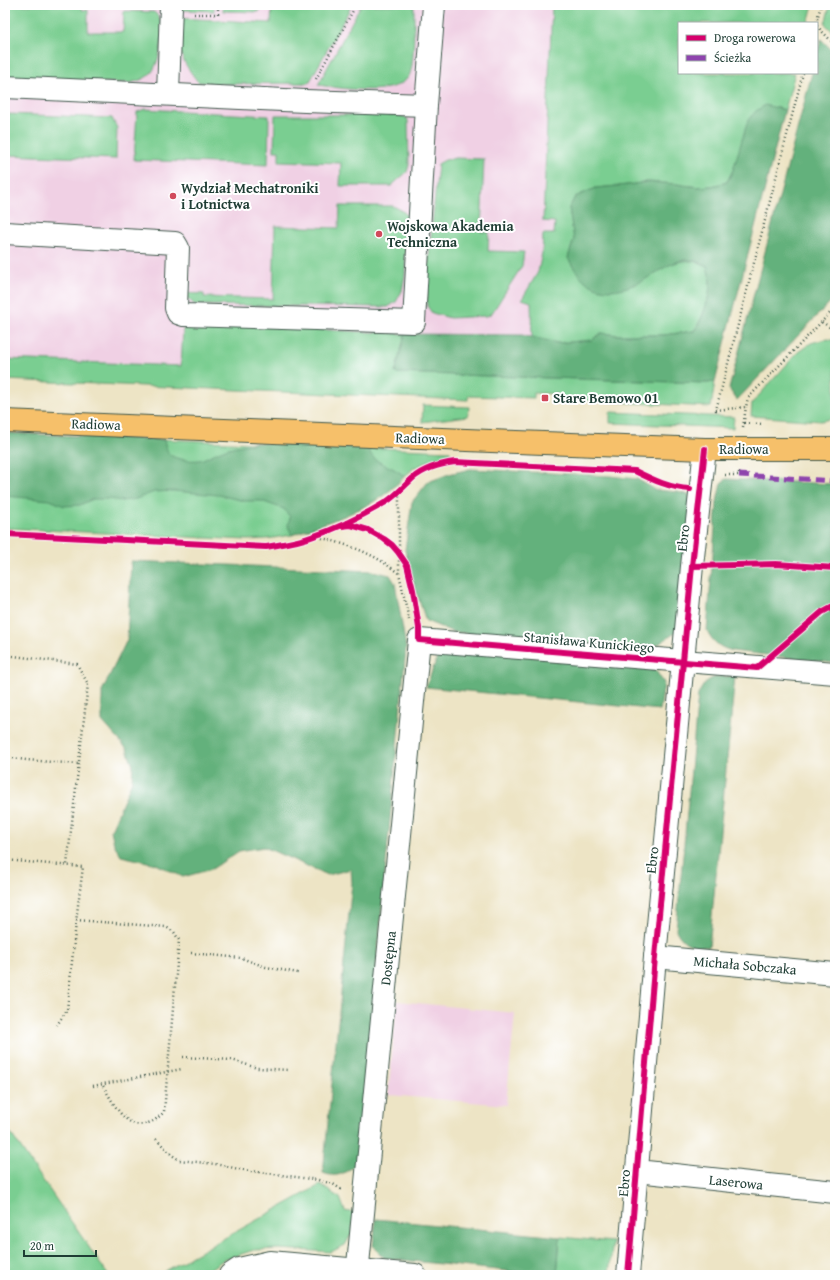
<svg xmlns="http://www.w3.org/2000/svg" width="840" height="1280" viewBox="0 0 840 1280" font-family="'Gentium Book Plus',serif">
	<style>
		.built { fill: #f0d0e4 }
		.green { fill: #7ace91; stroke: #4c8662 }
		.forest { fill: #63b17b; stroke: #417758 }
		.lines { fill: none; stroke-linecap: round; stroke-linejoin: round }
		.minor-casing { stroke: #3e564a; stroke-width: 24 }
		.major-casing { stroke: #3e564a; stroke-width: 24 }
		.path { stroke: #3e564a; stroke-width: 2.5; stroke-dasharray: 1 3; stroke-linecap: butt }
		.minor { stroke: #fff; stroke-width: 22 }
		.major { stroke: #f6c06b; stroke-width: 22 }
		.quiet { stroke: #8e44ad; stroke-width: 5; stroke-dasharray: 10 5; stroke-linecap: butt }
		.cycleway-casing { stroke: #fff; stroke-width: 8 }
		.cycleway { stroke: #d6006c; stroke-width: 6 }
		.poi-dot { fill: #d1495b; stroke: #fff; stroke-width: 1.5 }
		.labels { text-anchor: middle; stroke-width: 4; stroke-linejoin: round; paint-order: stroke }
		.poi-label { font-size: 14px; font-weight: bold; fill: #1f3d34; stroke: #fff; text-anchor: start }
		.street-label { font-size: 14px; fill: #1f3d34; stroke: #fff }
	</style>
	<rect width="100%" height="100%" fill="#fff"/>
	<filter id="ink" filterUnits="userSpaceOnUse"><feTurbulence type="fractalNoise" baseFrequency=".025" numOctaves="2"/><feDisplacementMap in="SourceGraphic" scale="8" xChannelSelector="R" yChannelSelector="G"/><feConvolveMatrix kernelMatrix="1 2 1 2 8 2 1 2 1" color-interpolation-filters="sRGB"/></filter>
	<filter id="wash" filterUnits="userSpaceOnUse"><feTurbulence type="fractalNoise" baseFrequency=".012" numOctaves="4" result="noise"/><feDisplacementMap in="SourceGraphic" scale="16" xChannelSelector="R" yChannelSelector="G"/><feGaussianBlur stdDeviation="0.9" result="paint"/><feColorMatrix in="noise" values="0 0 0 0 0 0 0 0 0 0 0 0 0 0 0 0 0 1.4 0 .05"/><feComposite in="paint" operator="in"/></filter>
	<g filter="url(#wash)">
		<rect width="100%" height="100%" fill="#ede4c5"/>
		<g class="built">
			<path d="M5 5H784L679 23V73H795L715 382 181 366 5 359Z"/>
			<path d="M397 1001 515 1013 506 1105 388 1095Z"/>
		</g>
		<g class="green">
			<path d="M5 5H82V10H88V32H123L124 11 154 12C168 21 161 60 152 72 146 79 138 81 130 83L5 80Z"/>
			<path d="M181 5H214V11L181 10Z"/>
			<path d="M223 5H259V12L223 11Z"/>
			<path d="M272 5H352L309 83 224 84 198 82C178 56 177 49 180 18L271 23Z"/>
			<path d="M361 5H414C414 18 415 66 409 76 396 98 339 88 318 85Z"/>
			<path d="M552 5H813L808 23H679V73H795L785 110 775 107 733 170 727 182 712 186 698 187 676 184 647 182 628 185 596 188 575 197 569 208 574 239 568 258 634 285C656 272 681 251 707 266 708 271 710 277 710 282 711 295 702 321 694 331L664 335H618L601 333 592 340 557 343 532 337 531 302 522 299 538 272 542 253 543 234H554L555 222 543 221Z"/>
			<path d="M834 5H835V34L825 24 829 9Z"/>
			<path d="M145 109 269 116 268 165 134 160 137 112Z"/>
			<path d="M8 114 112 118 117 128 116 159 5 155V120Z"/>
			<path d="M275 115H400L407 118 408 121 409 165 407 172 391 186H340L341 163 279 161V151H274Z"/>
			<path d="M456 158 484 159 481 232H489L488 251 524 252 522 266 492 313 487 316 450 318 432 313 427 306V277L438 164 445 160Z"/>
			<path d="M340 206H393L403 211 407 216 405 275 402 291 396 302 388 307 195 305 184 295V293L204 294V297L273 299 275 226 339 228Z"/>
			<path d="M194 323 405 334 395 373 707 383 715 382 711 407 558 399V394L534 393V398L468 396V400L5 380V359L181 366 183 329Z"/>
			<path d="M829 339 835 341V418L821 421 751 416 752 403 798 352 811 343 822 340Z"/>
			<path d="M423 405 469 407 468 416 422 422Z"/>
			<path d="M610 412 734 417 733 428 610 423Z"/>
			<path d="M5 433 450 451V456L429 461 414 468 405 476 395 486 385 494 373 502 344 516 292 535 267 539 247 540 5 528Z"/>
			<path d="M5 1125 108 1275H5Z"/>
			<path d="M320 1185 340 1198 345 1211 354 1213 352 1233 345 1245 331 1252 279 1249 254 1250 223 1260 201 1275H158Z"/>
			<path d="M560 1237 613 1242 609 1272 603 1275H557Z"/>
		</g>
		<g class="forest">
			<path d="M821 39 835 53V297L737 400 729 389 812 73H817V55Z"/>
			<path d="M765 105 785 110 715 382 707 383 395 373 405 334 522 335 557 343 592 340 601 333 618 335H664L694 331C702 321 711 295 710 282 710 277 708 271 707 266 677 248 659 276 633 285 602 297 583 287 568 258L574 239 569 208 575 197 596 188 628 185 647 182 676 184 698 187 712 186 727 182 733 170 748 120 756 111Z"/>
			<path d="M5 433 164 440C165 444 167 451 169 454 175 460 196 462 203 459 212 455 221 450 232 447 240 445 248 445 256 443L368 448C372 460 379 462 390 467 395 469 400 473 405 476 376 509 332 520 292 535L288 526 290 517 284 509 261 501H244L219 495 173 491 154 492 136 499 122 501 109 499H93L80 505 64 506 50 500 5 496Z"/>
			<path d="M470 469 610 476 637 479 656 490 678 492 689 495 693 510 678 631 657 645 625 647 453 632 426 621 416 591 405 550 412 502 428 482 449 474Z"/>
			<path d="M726 479 835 484V663L733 651C720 648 712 642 707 630L717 502 721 483Z"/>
			<path d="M131 561 373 571 390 575 395 583 406 648 358 1163C346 1172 339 1179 323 1173L352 883 351 869 328 875 264 847 239 851 212 869 183 877 156 864 121 856 114 844 111 830 132 781 133 766 127 749 102 721V691L127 640Z"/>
			<path d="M447 649 654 668 664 683 660 710 426 687 437 658Z"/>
			<path d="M735 676 709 947C694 947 683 945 676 930L698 695C707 675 715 677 735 676Z"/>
			<path d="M376 1219 560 1237 557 1275H545L384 1258 373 1246Z"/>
		</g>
	</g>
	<g filter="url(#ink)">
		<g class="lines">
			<defs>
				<g id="minor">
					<path d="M5 87 305 101 426 105"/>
					<path d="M168 94 171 5"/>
					<path d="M5 233 175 243 178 248 176 308 178 313 184 315 414 322 426 105 434 5"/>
					<path d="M655 957 835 974"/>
					<path d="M637 1171 835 1192"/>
					<path d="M230 1275 239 1269 270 1262 415 1275"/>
					<path d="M357 1275 419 640 835 673"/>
					<path d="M628 1275 655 957 692 566 705 449"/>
				</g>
				<path id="major" d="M5 421 517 442 705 449H835"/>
			</defs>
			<use href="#minor" class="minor-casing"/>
			<use href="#major" class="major-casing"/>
			<g class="path">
				<path d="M194 14H218V5"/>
				<path d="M816 23 821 5"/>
				<path d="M817 26 835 45"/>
				<path d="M803 73 716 410 746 407 748 398 835 308"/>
				<path d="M316 79 356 5"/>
				<path d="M822 322 835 331"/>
				<path d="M744 423 763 424"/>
				<path d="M743 427 746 407"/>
				<path d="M725 475H739V471"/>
				<path d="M402 489 399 496V573L409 620"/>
				<path d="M314 536C346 544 373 552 398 573"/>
				<path d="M5 655 77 664 88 684 67 865"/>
				<path d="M5 757 26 760 79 764"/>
				<path d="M5 860 83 867 77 913 67 1010 57 1025"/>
				<path d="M76 920 166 927 174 932 179 940 164 1112C159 1117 155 1121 148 1123 125 1132 112 1100 102 1084"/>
				<path d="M191 953 241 958 266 967 298 973"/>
				<path d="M183 1057 232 1060 257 1068 288 1070"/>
				<path d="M93 1086 182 1069"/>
				<path d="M156 1139 172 1155 179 1160 215 1164 244 1170 318 1180 333 1184 342 1190"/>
			</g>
			<use href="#minor" class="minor"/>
			<use href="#major" class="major"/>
			<path class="quiet" d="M739 475 835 481"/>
			<defs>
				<g id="cycleway">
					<path d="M342 526 351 525 368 530 384 539 392 545 398 552 407 565 413 590 419 628V640L757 668 822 612 835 605"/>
					<path d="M5 534 266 547C282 544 299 542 314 536 339 528 364 515 386 502 396 496 404 486 413 478 425 468 440 464 455 462L635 471C653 480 670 488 690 489"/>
					<path d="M692 566 776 564 835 568"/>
					<path d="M628 1275 655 957 692 566 705 449"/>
				</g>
			</defs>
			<use href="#cycleway" class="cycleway-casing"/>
			<use href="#cycleway" class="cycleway"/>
		</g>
	</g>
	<g class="poi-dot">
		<circle cx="173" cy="196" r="4"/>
		<circle cx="379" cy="234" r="4"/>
		<rect x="541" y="394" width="8" height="8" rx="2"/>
	</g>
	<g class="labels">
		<g class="poi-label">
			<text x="181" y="193">Wydział Mechatroniki<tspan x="181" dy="16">i Lotnictwa</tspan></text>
			<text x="387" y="231">Wojskowa Akademia<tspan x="387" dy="16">Techniczna</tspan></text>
			<text x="553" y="403">Stare Bemowo 01</text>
		</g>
		<g class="street-label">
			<text transform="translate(96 424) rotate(2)" y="5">Radiowa</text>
			<text transform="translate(420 438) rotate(2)" y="5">Radiowa</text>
			<text x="744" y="454">Radiowa</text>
			<text transform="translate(683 538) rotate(-84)" y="5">Ebro</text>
			<text transform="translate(589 642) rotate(5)" y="5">Stanisława Kunickiego</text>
			<text transform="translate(652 860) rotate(-84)" y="5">Ebro</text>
			<text transform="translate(388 958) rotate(-84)" y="5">Dostępna</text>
			<text transform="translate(745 965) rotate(5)" y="5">Michała Sobczaka</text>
			<text transform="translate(736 1182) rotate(6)" y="5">Laserowa</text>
			<text transform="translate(624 1183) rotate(-85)" y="5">Ebro</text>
		</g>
	</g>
	<rect width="840" height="1280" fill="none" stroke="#fff" stroke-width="20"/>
	<rect x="678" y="22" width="140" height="52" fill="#ffffff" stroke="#a5b1ae"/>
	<rect x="686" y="35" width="20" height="6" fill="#d6006c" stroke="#a5b1ae"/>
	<text x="714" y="42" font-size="12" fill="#1f3d34">Droga rowerowa</text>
	<rect x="686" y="55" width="20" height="6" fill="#8e44ad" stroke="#a5b1ae"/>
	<text x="714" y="62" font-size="12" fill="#1f3d34">Ścieżka</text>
	<path d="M24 1250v6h72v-6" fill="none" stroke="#1f3d34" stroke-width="2"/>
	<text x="30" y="1250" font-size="12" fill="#1f3d34" stroke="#ffffff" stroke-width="3" paint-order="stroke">20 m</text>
</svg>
